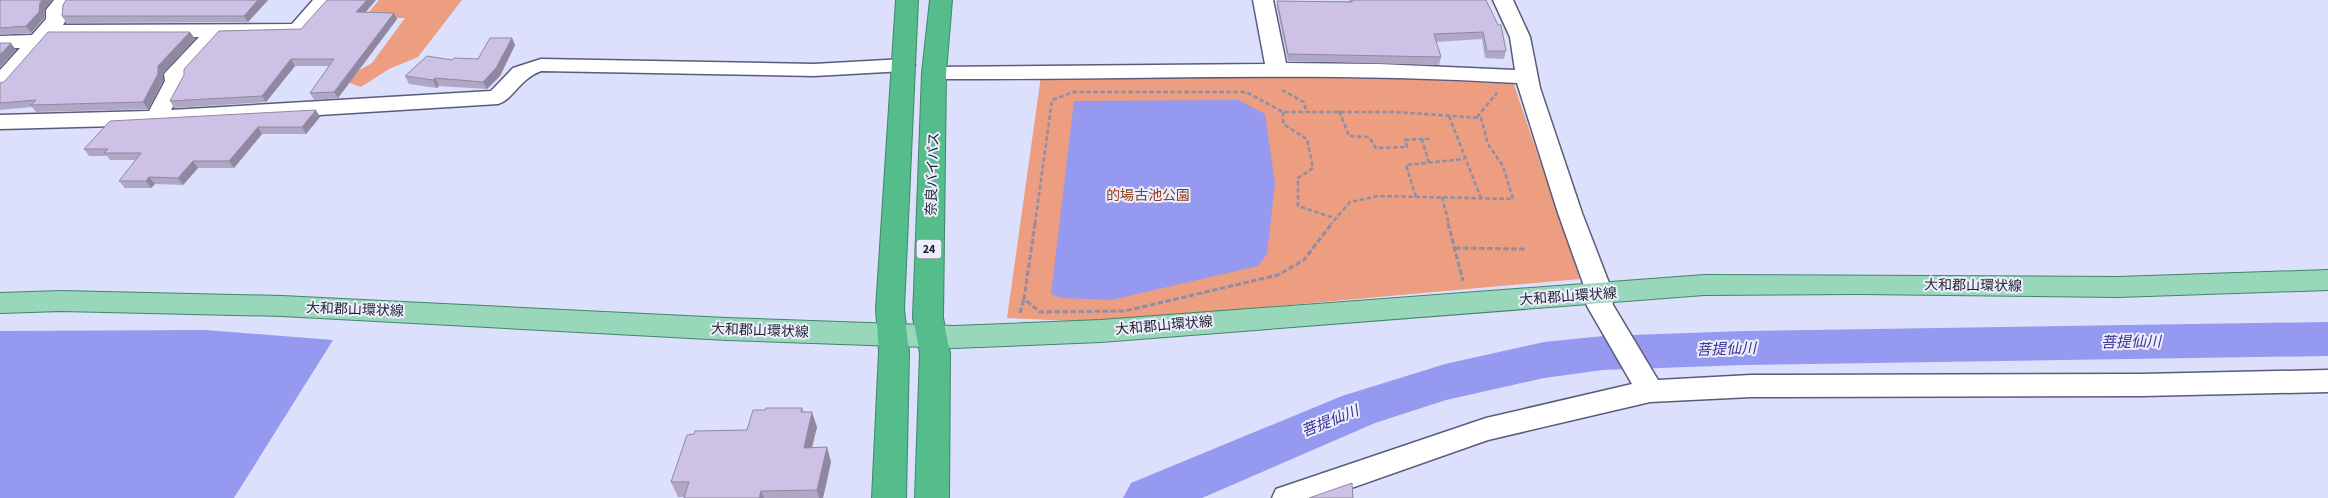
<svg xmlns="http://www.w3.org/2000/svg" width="2328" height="498" viewBox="0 0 2328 498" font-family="'Source Sans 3','Noto Sans JP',sans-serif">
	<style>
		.green { fill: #ed9d80 }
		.water { fill: #9599ef }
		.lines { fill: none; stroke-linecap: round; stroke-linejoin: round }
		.river { fill: #9599ef; fill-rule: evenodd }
		.minor-casing { stroke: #595c7b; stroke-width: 3 }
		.major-casing { stroke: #41866a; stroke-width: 2 }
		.highway-casing { stroke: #41866a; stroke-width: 2 }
		.path-far1 { stroke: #8c8fa5; stroke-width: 2.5; stroke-dasharray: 4.5 2.5; stroke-linecap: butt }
		.path { stroke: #8c8fa5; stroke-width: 3; stroke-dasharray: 5.5 2.5; stroke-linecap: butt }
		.minor { fill: #fff; fill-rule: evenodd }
		.major { fill: #98d7b9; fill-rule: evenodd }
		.highway { fill: #54bd8b; fill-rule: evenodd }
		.wall { fill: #b0a7c5 }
		.shaded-wall { fill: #9088a0 }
		.building { fill: #cdc2e5; stroke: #9088a0 }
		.labels { text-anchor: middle; stroke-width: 4; stroke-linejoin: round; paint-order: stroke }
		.shield { fill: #eceefd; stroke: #5c5e6c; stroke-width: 1 }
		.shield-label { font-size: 12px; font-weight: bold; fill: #1f202e }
		.street-label { font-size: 14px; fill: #1f202e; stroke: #eceefd }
		.park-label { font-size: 14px; fill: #8e3a18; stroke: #eceefd }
		.water-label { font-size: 15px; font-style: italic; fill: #382f91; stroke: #eceefd }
	</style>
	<rect width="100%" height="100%" fill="#dce0fd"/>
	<g class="green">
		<path d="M379 0H462L418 57 389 69 361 87 342 80 372 63 405 18H364Z"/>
		<path d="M1264 72 1513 82 1580 279 1099 322 1007 318 1041 76Z"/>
	</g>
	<g class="water">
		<path d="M1239 100 1265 114 1275 183 1267 254 1258 266 1111 300 1061 298 1051 294 1074 101Z"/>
		<path d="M205 330 333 340 234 498H0V331Z"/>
	</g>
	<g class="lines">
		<path class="river" d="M2328 322V356L1744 365 1603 370 1544 378 1446 400 1375 423 1202 498H1123L1131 483 1342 396 1445 364 1544 342 1603 336 1744 331Z"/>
		<defs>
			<g id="minor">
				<path d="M54 0H75L66 11V20L63 25 292 24 313 0H334L305 34 222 36 186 75 187 81 171 110 491 91 513 68 541 59 814 64 904 59 912 60 915 65 912 70 904 71 814 76 541 71C519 79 513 100 498 104L156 125 0 129V115L149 111 165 81 164 74 199 37H52L8 88 0 89V70L20 48H0V36L32 35 46 19V10Z"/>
				<path d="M1253 0H1273L1286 63 1379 64 1515 70 1510 37 1493 0H1513L1530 37 1540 88 1582 213 1609 283 1613 305 1658 380 1751 375 2142 374 2328 370V392L2142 396 1751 397 1650 402 1488 440 1323 498H1272L1276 489 1486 418 1632 384 1587 306 1583 283 1558 213 1517 83C1323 71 1129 80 934 79L926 78 923 73 926 68 934 67 1265 64Z"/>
			</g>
			<path id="major" d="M2328 270V290L2118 297 1859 294 1704 295 1101 342 954 348 727 340 282 316 61 311 0 313V293L61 291 282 296 727 318 954 326 1101 320 1704 275 2118 277Z"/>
			<g id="highway">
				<path d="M896 0H918L904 309 909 352 906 498H872L879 352 876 309Z"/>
				<path d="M930 0H952L946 73 943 318 950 353 949 498H915L920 353 913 318 922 73Z"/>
			</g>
		</defs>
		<use href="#minor" class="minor-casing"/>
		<use href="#major" class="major-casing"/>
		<use href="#highway" class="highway-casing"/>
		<g class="path-far1">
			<path d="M1282 90 1304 102 1306 111"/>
			<path d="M1339 111 1349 136 1369 137 1376 148 1407 147 1405 140 1422 139"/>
			<path d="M1283 112V124L1307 139 1313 168 1298 178V206L1334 218"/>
			<path d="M1449 116 1481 198"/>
			<path d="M1477 117 1497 93"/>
			<path d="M1429 163 1422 139H1432"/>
			<path d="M1416 197 1406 165 1464 159"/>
			<path d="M1442 197 1449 224"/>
			<path d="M1035 224 1052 100 1074 92H1246L1283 112H1396L1481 118 1488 144 1503 166 1513 199 1378 196 1350 202 1331 224"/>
		</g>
		<g class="path">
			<path d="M1035 223 1024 299 1040 312 1125 311 1278 275 1304 260 1332 223"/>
			<path d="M1448 223 1463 281"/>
			<path d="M1455 248 1525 249"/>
			<path d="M1020 313 1024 299"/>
		</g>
		<use href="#minor" class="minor"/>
		<use href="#major" class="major"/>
		<use href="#highway" class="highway"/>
	</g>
	<g class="wall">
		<path d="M0 0 45 9 44 18 31 33 0 35Z"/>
		<path d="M66 0H268L248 22 66 23 62 16Z"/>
		<path d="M376 0 365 12 397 19 338 98 314 100 310 93 329 66H295L266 102 174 108 170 101 301 29Z"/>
		<path d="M1349 0H1486L1506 51 1504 59 1485 58 1482 39 1436 42 1441 57 1439 65 1288 61 1277 8V1H1349Z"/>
		<path d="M190 32 195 39 163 73V81L148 109 36 112 32 107 0 110V83Z"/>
		<path d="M512 38 515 45 500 76 487 89 439 86 437 88 409 84 405 76 452 60 478 59Z"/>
		<path d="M320 117 306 134H262L234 168H198L183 185 155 184 151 188H125L119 181 136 160H110L107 156H89L84 149Z"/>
		<path d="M802 408 804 412 817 427 812 448 827 447 831 462 823 498H684L685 497H678L671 482 747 430 765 410Z"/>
	</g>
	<g class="shaded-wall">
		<path d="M42 0H52L45 9 44 18 31 33 26 26Z"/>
		<path d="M258 0H268L248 22 244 16Z"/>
		<path d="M367 0H376L360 19 356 12Z"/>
		<path d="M394 13 397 19 338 98 334 92Z"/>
		<path d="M190 32 195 39 163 73V81L148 109 143 102 158 66Z"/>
		<path d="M512 38 515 45 500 76 487 89 483 82Z"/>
		<path d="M11 43 16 50 0 67V55Z"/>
		<path d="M291 59 295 66 266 102 262 96Z"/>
		<path d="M435 78 439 86 437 88 433 80Z"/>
		<path d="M316 110 320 117 306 134 302 127Z"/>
		<path d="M258 127 262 134 234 168 229 161Z"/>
		<path d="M193 161 198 168 183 185 178 178Z"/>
		<path d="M149 177 155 184 151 188 146 181Z"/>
		<path d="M812 412 817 427 808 462 804 448Z"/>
		<path d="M827 447 831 462 823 498H819L817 490Z"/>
		<path d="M761 491 764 498H759Z"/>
	</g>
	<g class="building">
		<path d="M0 0H42L40 2 39 12 26 26 0 28Z"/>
		<path d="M66 0H258L244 16H62L63 5Z"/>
		<path d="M327 0H367L356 12 394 13 334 92 310 93 334 59H291L262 96 170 101 184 75V69L219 31 301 29Z"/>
		<path d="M1352 0H1486L1498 25H1501L1506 51H1487L1483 32 1434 34 1441 57 1288 54 1277 1 1352 2Z"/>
		<path d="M48 32H190L158 66V74L143 102 31 105 36 100 0 103V83L4 82Z"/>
		<path d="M490 38H512L496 68 483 82 435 78 433 80 405 76 427 56 452 60 454 58 478 59Z"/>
		<path d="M0 43H11L0 55Z"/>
		<path d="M316 110 302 127H258L229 161H193L178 178 149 177 146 181H119L141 153H104L108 149H84L110 121Z"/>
		<path d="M766 408H802L801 412H812L804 448 827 447 817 490 761 491 759 498H684L689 482H671L687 435 694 434 695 431 747 430 753 410H765Z"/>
		<path d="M1352 483 1353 498H1309Z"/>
	</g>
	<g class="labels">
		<rect class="shield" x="916.5" y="239.5" width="25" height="19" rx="4"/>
		<g class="shield-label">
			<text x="929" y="253">24</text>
		</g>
		<g class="street-label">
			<text transform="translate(932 174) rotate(-88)" y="5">奈良バイパス</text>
			<text transform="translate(1973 285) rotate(1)" y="5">大和郡山環状線</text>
			<text transform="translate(1568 296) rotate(-4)" y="5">大和郡山環状線</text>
			<text transform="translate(355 309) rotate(2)" y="5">大和郡山環状線</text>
			<text transform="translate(1164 325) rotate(-5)" y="5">大和郡山環状線</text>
			<text transform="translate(760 330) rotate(2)" y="5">大和郡山環状線</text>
		</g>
		<g class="park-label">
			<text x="1148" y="200">的場古池公園</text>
		</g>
		<g class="water-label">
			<text transform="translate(2131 342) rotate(-1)" y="5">菩提仙川</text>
			<text transform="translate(1726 349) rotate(-2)" y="5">菩提仙川</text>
			<text transform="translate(1330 421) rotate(-22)" y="5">菩提仙川</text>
		</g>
	</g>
</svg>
